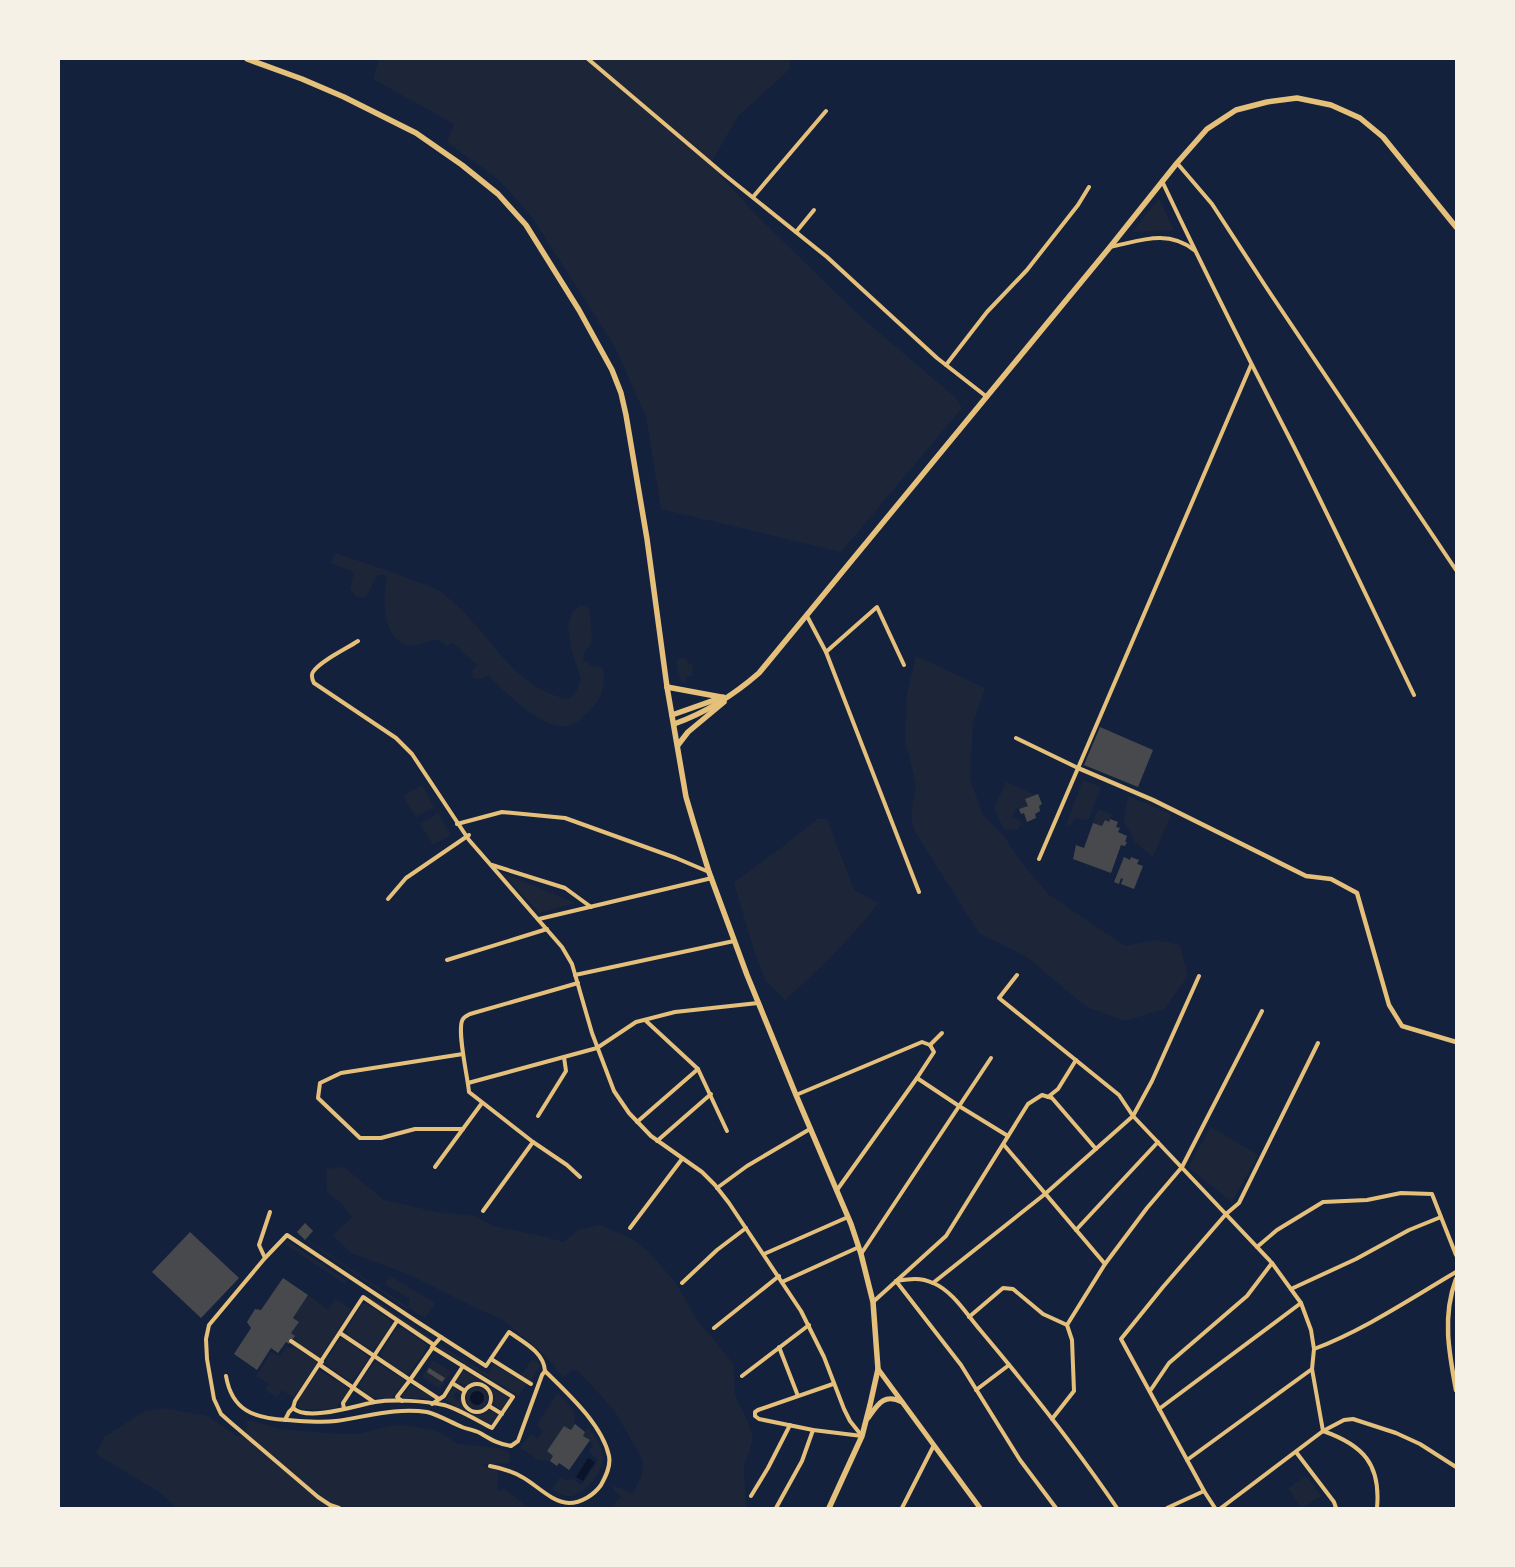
<svg xmlns="http://www.w3.org/2000/svg" width="1515" height="1567" viewBox="0 0 1515 1567" font-family="'DejaVu Sans',sans-serif">
	<style>
		.green { fill: #1d2539 }
		.water { fill: #0b132b }
		.building { fill: #48494c }
		.lines { fill: none; stroke-linecap: round; stroke-linejoin: round }
		.minor { stroke: #e5c07b; stroke-width: 4 }
		.tertiary { stroke: #e5c07b; stroke-width: 4.5 }
		.secondary { stroke: #e5c07b; stroke-width: 5 }
		.primary { stroke: #e5c07b; stroke-width: 5.5 }
	</style>
	<rect width="100%" height="100%" fill="#14213d"/>
	<g class="green">
		<path d="M379 59H790V69L739 115 710 164 756 215 862 318 955 397 962 408 841 552 661 509 646 417 615 347 532 217 499 180 447 142 454 124 373 79Z"/>
		<path d="M1159 199 1174 230 1132 232Z"/>
		<path d="M335 553C362 562 388 570 415 581 422 584 432 586 439 591 486 622 509 689 569 699L577 690 581 679 572 652 568 627 572 612 581 605 589 608 592 636 590 646 585 650 583 659 592 666 603 668C605 689 603 697 587 713 583 716 580 721 575 723 550 739 504 691 488 675L480 679 473 678 472 671 477 665 453 643 447 646C430 631 424 650 407 645 383 639 382 598 387 579L384 575H377L366 597H357L350 589 354 572 330 563Z"/>
		<path d="M916 656 985 688 973 723 970 779 983 815 1004 836 1018 858 1048 894 1125 946 1155 940 1180 945 1188 976 1164 1009 1125 1021 1085 1006 1027 957 979 933 915 832 911 816 916 784 905 740 907 694Z"/>
		<path d="M686 658 688 664 693 663 692 676H686V683L681 682 676 660Z"/>
		<path d="M1083 780 1101 787 1089 818 1086 820 1075 818 1070 825H1066Z"/>
		<path d="M1006 782 1033 794H1038L1025 799 1028 806 1019 809 1016 808 1012 817 1022 822 1018 830 1004 829 994 809Z"/>
		<path d="M422 785 434 807 416 817 403 796Z"/>
		<path d="M1128 796 1171 814 1153 857 1135 842 1124 821Z"/>
		<path d="M1098 809 1112 814 1109 822 1105 820 1102 826 1093 823Z"/>
		<path d="M438 813 451 835 433 845 420 824Z"/>
		<path d="M817 819H827L854 890 878 903C851 939 819 970 785 1000L765 980 754 951 734 882 781 848Z"/>
		<path d="M501 872 576 903 539 913Z"/>
		<path d="M1211 1127 1258 1155 1232 1202 1188 1167Z"/>
		<path d="M344 1167 384 1200 437 1212 475 1216 493 1226 542 1236 564 1242 578 1230 600 1225 632 1239 648 1251 675 1282 698 1321 733 1363 735 1395 748 1422 753 1438 744 1467 746 1508H610L621 1497 613 1489V1486L626 1490 632 1494 641 1477 643 1463 641 1457 614 1410 580 1373 572 1369 563 1378 553 1364 541 1352 502 1319 482 1311 408 1274 351 1253 333 1235 352 1217 342 1204 327 1192 326 1169Z"/>
		<path d="M308 1240 408 1307 410 1299 385 1284 390 1276 435 1303 425 1318 408 1307 407 1309 307 1241Z"/>
		<path d="M287 1241 347 1281 345 1284 285 1244Z"/>
		<path d="M365 1293 433 1339 431 1342 364 1296Z"/>
		<path d="M308 1295 328 1310 335 1299 351 1309 320 1358 294 1341V1336L291 1333 298 1322 293 1318Z"/>
		<path d="M362 1304H367L391 1321V1325L375 1349 371 1350 348 1335 346 1330Z"/>
		<path d="M397 1328H402L426 1344V1349L410 1372 406 1374 383 1359 381 1353Z"/>
		<path d="M344 1339 367 1356 368 1359 353 1380 350 1381 326 1365V1361L340 1340Z"/>
		<path d="M440 1345 488 1374 494 1364 526 1384 519 1396 439 1348Z"/>
		<path d="M293 1346 317 1362 294 1398 282 1390 277 1397 265 1390 269 1384 256 1376 271 1352 280 1357 287 1347 291 1349Z"/>
		<path d="M532 1359 541 1365 530 1382 521 1376Z"/>
		<path d="M433 1360 451 1372 440 1389 422 1377Z"/>
		<path d="M374 1363H377L404 1380V1383L392 1398C379 1399 365 1398 359 1385Z"/>
		<path d="M319 1370 348 1388 349 1391 337 1407 327 1409H301L298 1406V1401Z"/>
		<path d="M463 1370 483 1382 482 1383 476 1382 466 1386 456 1382Z"/>
		<path d="M410 1385 430 1396 432 1398H404L403 1396Z"/>
		<path d="M453 1387 462 1393V1395L456 1392 453 1397 458 1401 460 1397 466 1410 465 1412 445 1400Z"/>
		<path d="M490 1387 508 1397 509 1399 501 1410 493 1404 494 1397Z"/>
		<circle cx="477" cy="1398" r="11"/>
		<path d="M558 1393 573 1410 575 1424 571 1430 564 1426 547 1451 553 1456 550 1461 538 1460 520 1448 531 1434 538 1439 543 1431 537 1425Z"/>
		<path d="M162 1408 208 1416 236 1436H246L247 1420 282 1429 336 1434H358L393 1425 411 1426 433 1430 443 1434 457 1444 499 1448 510 1453 509 1463 480 1465 499 1468 497 1491 504 1489 529 1508H177L159 1492 96 1454 104 1437 145 1411Z"/>
		<path d="M490 1410 499 1415 492 1425 472 1416 471 1414 482 1415Z"/>
		<path d="M588 1427C594 1435 604 1448 603 1459 602 1473 585 1494 571 1496 565 1497 557 1492 552 1489L560 1477 568 1481 571 1478 581 1485 599 1460 589 1452 593 1444 583 1436Z"/>
		<path d="M1306 1476 1321 1496 1302 1508 1288 1488Z"/>
	</g>
	<g class="water">
		<circle cx="477" cy="1398" r="7"/>
		<path d="M588 1458 595 1462 583 1481 576 1477Z"/>
	</g>
	<g class="building">
		<path d="M1100 727 1153 750 1138 787 1084 765Z"/>
		<path d="M1038 794 1042 804 1039 806 1040 811 1035 814 1036 818 1027 822 1024 813 1021 814 1019 809 1028 806 1025 799Z"/>
		<path d="M1110 819 1118 822 1116 827 1120 828 1118 832 1127 836 1125 842H1127L1125 846 1121 845 1111 873 1073 859 1076 845 1084 848 1093 823 1102 826 1105 820 1109 822Z"/>
		<path d="M1124 857 1130 860 1131 857 1139 860 1137 864 1143 866 1134 889 1121 884 1123 879 1121 878 1119 884 1114 882Z"/>
		<path d="M305 1223 313 1231 305 1240 297 1232Z"/>
		<path d="M190 1232 239 1278 201 1318 152 1272Z"/>
		<path d="M283 1278 308 1295 293 1318 299 1322 291 1333 295 1336 289 1344 286 1342 278 1353 271 1348 257 1370 234 1354 251 1328 247 1322 255 1309 261 1310Z"/>
		<path d="M429 1368 445 1378 442 1382 427 1372Z"/>
		<path d="M575 1424 585 1432 583 1436 590 1440 569 1470 559 1463 557 1466 550 1461 553 1456 547 1451 564 1426 571 1430Z"/>
	</g>
	<g class="lines">
		<g class="minor">
			<path d="M588 59 726 176 827 257 937 358 987 397"/>
			<path d="M1177 163 1212 204 1268 290 1456 570"/>
			<path d="M1162 181C1203 268 1246 354 1290 439 1333 524 1373 610 1414 695"/>
			<path d="M753 197 826 111"/>
			<path d="M796 232 814 210"/>
			<path d="M1110 247C1140 241 1167 229 1194 250"/>
			<path d="M946 365 987 312 1027 270 1078 205 1089 187"/>
			<path d="M807 616 826 652 919 892"/>
			<path d="M358 641C346 649 320 661 313 672 311 675 312 679 314 683L396 738 412 754 469 840 562 947 572 964 592 1033 614 1091 629 1113 651 1136 702 1172 715 1185 729 1203 801 1311 824 1357 844 1409 850 1421 862 1436"/>
			<path d="M826 652 877 607 904 665"/>
			<path d="M1016 738 1078 768"/>
			<path d="M457 824 502 812 565 818 676 858 709 872"/>
			<path d="M1039 859 1251 365"/>
			<path d="M492 865 565 888 591 907"/>
			<path d="M388 899 406 878 469 835"/>
			<path d="M539 919 712 878"/>
			<path d="M447 960 547 929"/>
			<path d="M575 975 734 941"/>
			<path d="M1017 975 999 998 1119 1095 1133 1116 1272 1263 1301 1303 1311 1330 1314 1349 1312 1369 1323 1431C1363 1445 1381 1464 1377 1508"/>
			<path d="M578 983 470 1014C468 1015 464 1017 463 1019 456 1028 468 1078 469 1092L533 1142 567 1165 580 1177"/>
			<path d="M645 1020 698 1069 727 1131"/>
			<path d="M930 1045 942 1033"/>
			<path d="M463 1054 341 1073 320 1083 318 1098 360 1138H381L415 1129H463"/>
			<path d="M917 1078 959 1106 1008 1136"/>
			<path d="M468 1083 597 1048 636 1022 675 1012 758 1003"/>
			<path d="M796 1095 922 1042 930 1045 934 1052 917 1078 837 1190"/>
			<path d="M1048 1097 1058 1089 1076 1060"/>
			<path d="M538 1116 566 1071 564 1057"/>
			<path d="M637 1122 698 1069"/>
			<path d="M657 1141 711 1094"/>
			<path d="M1004 1145 1105 1264"/>
			<path d="M435 1167 482 1103"/>
			<path d="M717 1188 747 1166 810 1129"/>
			<path d="M483 1211 533 1142"/>
			<path d="M630 1228 682 1159"/>
			<path d="M1076 1230 1158 1142"/>
			<path d="M1257 1247 1277 1230 1323 1202 1367 1200 1401 1193 1432 1194 1441 1217"/>
			<path d="M764 1254 848 1217"/>
			<path d="M861 1254 991 1058"/>
			<path d="M265 1258 259 1245 270 1212"/>
			<path d="M896 1281C909 1279 920 1277 933 1283 953 1291 967 1315 981 1331 1029 1388 1075 1446 1117 1508"/>
			<path d="M896 1281 961 1365 1020 1460 1056 1508"/>
			<path d="M782 1282 859 1247"/>
			<path d="M682 1283 717 1250 746 1228"/>
			<path d="M933 1283 1045 1194 1133 1116 1152 1081 1199 976"/>
			<path d="M1291 1289 1356 1259 1409 1230 1441 1217 1456 1255"/>
			<path d="M873 1302 946 1236 1028 1104 1042 1095 1052 1098 1096 1149"/>
			<path d="M969 1317 1003 1288 1013 1289 1043 1314 1067 1325"/>
			<path d="M714 1328 779 1276"/>
			<path d="M340 1333 410 1380 397 1397 402 1401"/>
			<path d="M291 1341 322 1362"/>
			<path d="M432 1347 513 1397 492 1428C478 1421 459 1409 444 1405 425 1401 395 1399 375 1402 358 1405 307 1422 293 1408L295 1401 363 1297 434 1345 441 1337"/>
			<path d="M433 1347 410 1380 439 1399"/>
			<path d="M779 1347 798 1396"/>
			<path d="M1314 1349C1364 1330 1410 1299 1456 1272"/>
			<path d="M491 1359 531 1384"/>
			<path d="M320 1365 374 1402"/>
			<path d="M463 1366 452 1383 465 1391"/>
			<path d="M226 1376C232 1411 254 1418 287 1420 303 1421 320 1423 336 1421 366 1417 396 1407 427 1412 439 1415 450 1422 462 1427 467 1429 474 1430 480 1433 492 1440 496 1443 511 1446L518 1441 542 1375 545 1371"/>
			<path d="M742 1376 809 1325"/>
			<path d="M833 1384 758 1410 755 1412V1416L759 1419 813 1430 862 1436"/>
			<circle cx="477" cy="1398" r="14"/>
			<path d="M976 1390 1009 1365"/>
			<path d="M1150 1391 1169 1363 1247 1296 1272 1263"/>
			<path d="M432 1404 444 1396 452 1383"/>
			<path d="M489 1406 502 1414"/>
			<path d="M344 1409 343 1403 397 1321"/>
			<path d="M1159 1409 1301 1303"/>
			<path d="M1052 1419 1074 1391 1072 1340 1067 1325 1105 1264 1147 1208 1182 1167 1262 1011"/>
			<path d="M285 1420 289 1412 293 1408"/>
			<path d="M1296 1452 1334 1502 1336 1508"/>
			<path d="M1187 1460 1312 1369"/>
			<path d="M751 1496 768 1468 790 1425"/>
			<path d="M339 1508 330 1505 318 1497 230 1422 221 1414 214 1399 207 1359 206 1339 209 1325 265 1258 287 1235 416 1321 486 1366 509 1332C523 1342 544 1352 545 1371 567 1393 602 1424 609 1456 611 1466 606 1476 601 1485 594 1495 581 1503 569 1503 551 1502 537 1485 522 1477 512 1471 501 1468 490 1466"/>
			<path d="M776 1508 802 1461 813 1430"/>
			<path d="M902 1508 934 1445"/>
			<path d="M1167 1508 1204 1491"/>
			<path d="M1215 1508 1204 1491 1121 1339 1163 1287 1226 1214 1239 1203 1318 1043"/>
			<path d="M1221 1508 1323 1431 1344 1420 1353 1419 1396 1433 1420 1444 1456 1467"/>
		</g>
		<g class="tertiary">
			<path d="M1078 768 1153 800 1306 876 1331 879 1357 893 1389 1005 1402 1026 1456 1042"/>
			<path d="M1456 1279C1442 1316 1449 1353 1456 1390"/>
		</g>
		<g class="secondary">
			<path d="M878 1369 980 1508"/>
			<path d="M868 1418C878 1404 884 1393 902 1402"/>
		</g>
		<g class="primary">
			<path d="M247 59 302 79 344 97 416 133 462 165 498 194 526 225 579 310 612 370 621 393 626 415 647 539 667 687 686 797 694 824 709 872 747 975 796 1095 851 1224 861 1254 873 1302 878 1369 870 1405 862 1436 829 1508"/>
			<path d="M667 687 721 697"/>
			<path d="M672 715 723 697"/>
			<path d="M674 724C705 713 735 694 759 673L1110 247 1177 163 1207 129 1236 110 1267 102 1297 98 1331 105 1360 118 1383 137 1456 227"/>
			<path d="M678 745 688 732 724 702"/>
		</g>
	</g>
	<rect width="1515" height="1567" fill="none" stroke="#f6f1e7" stroke-width="120"/>
</svg>
